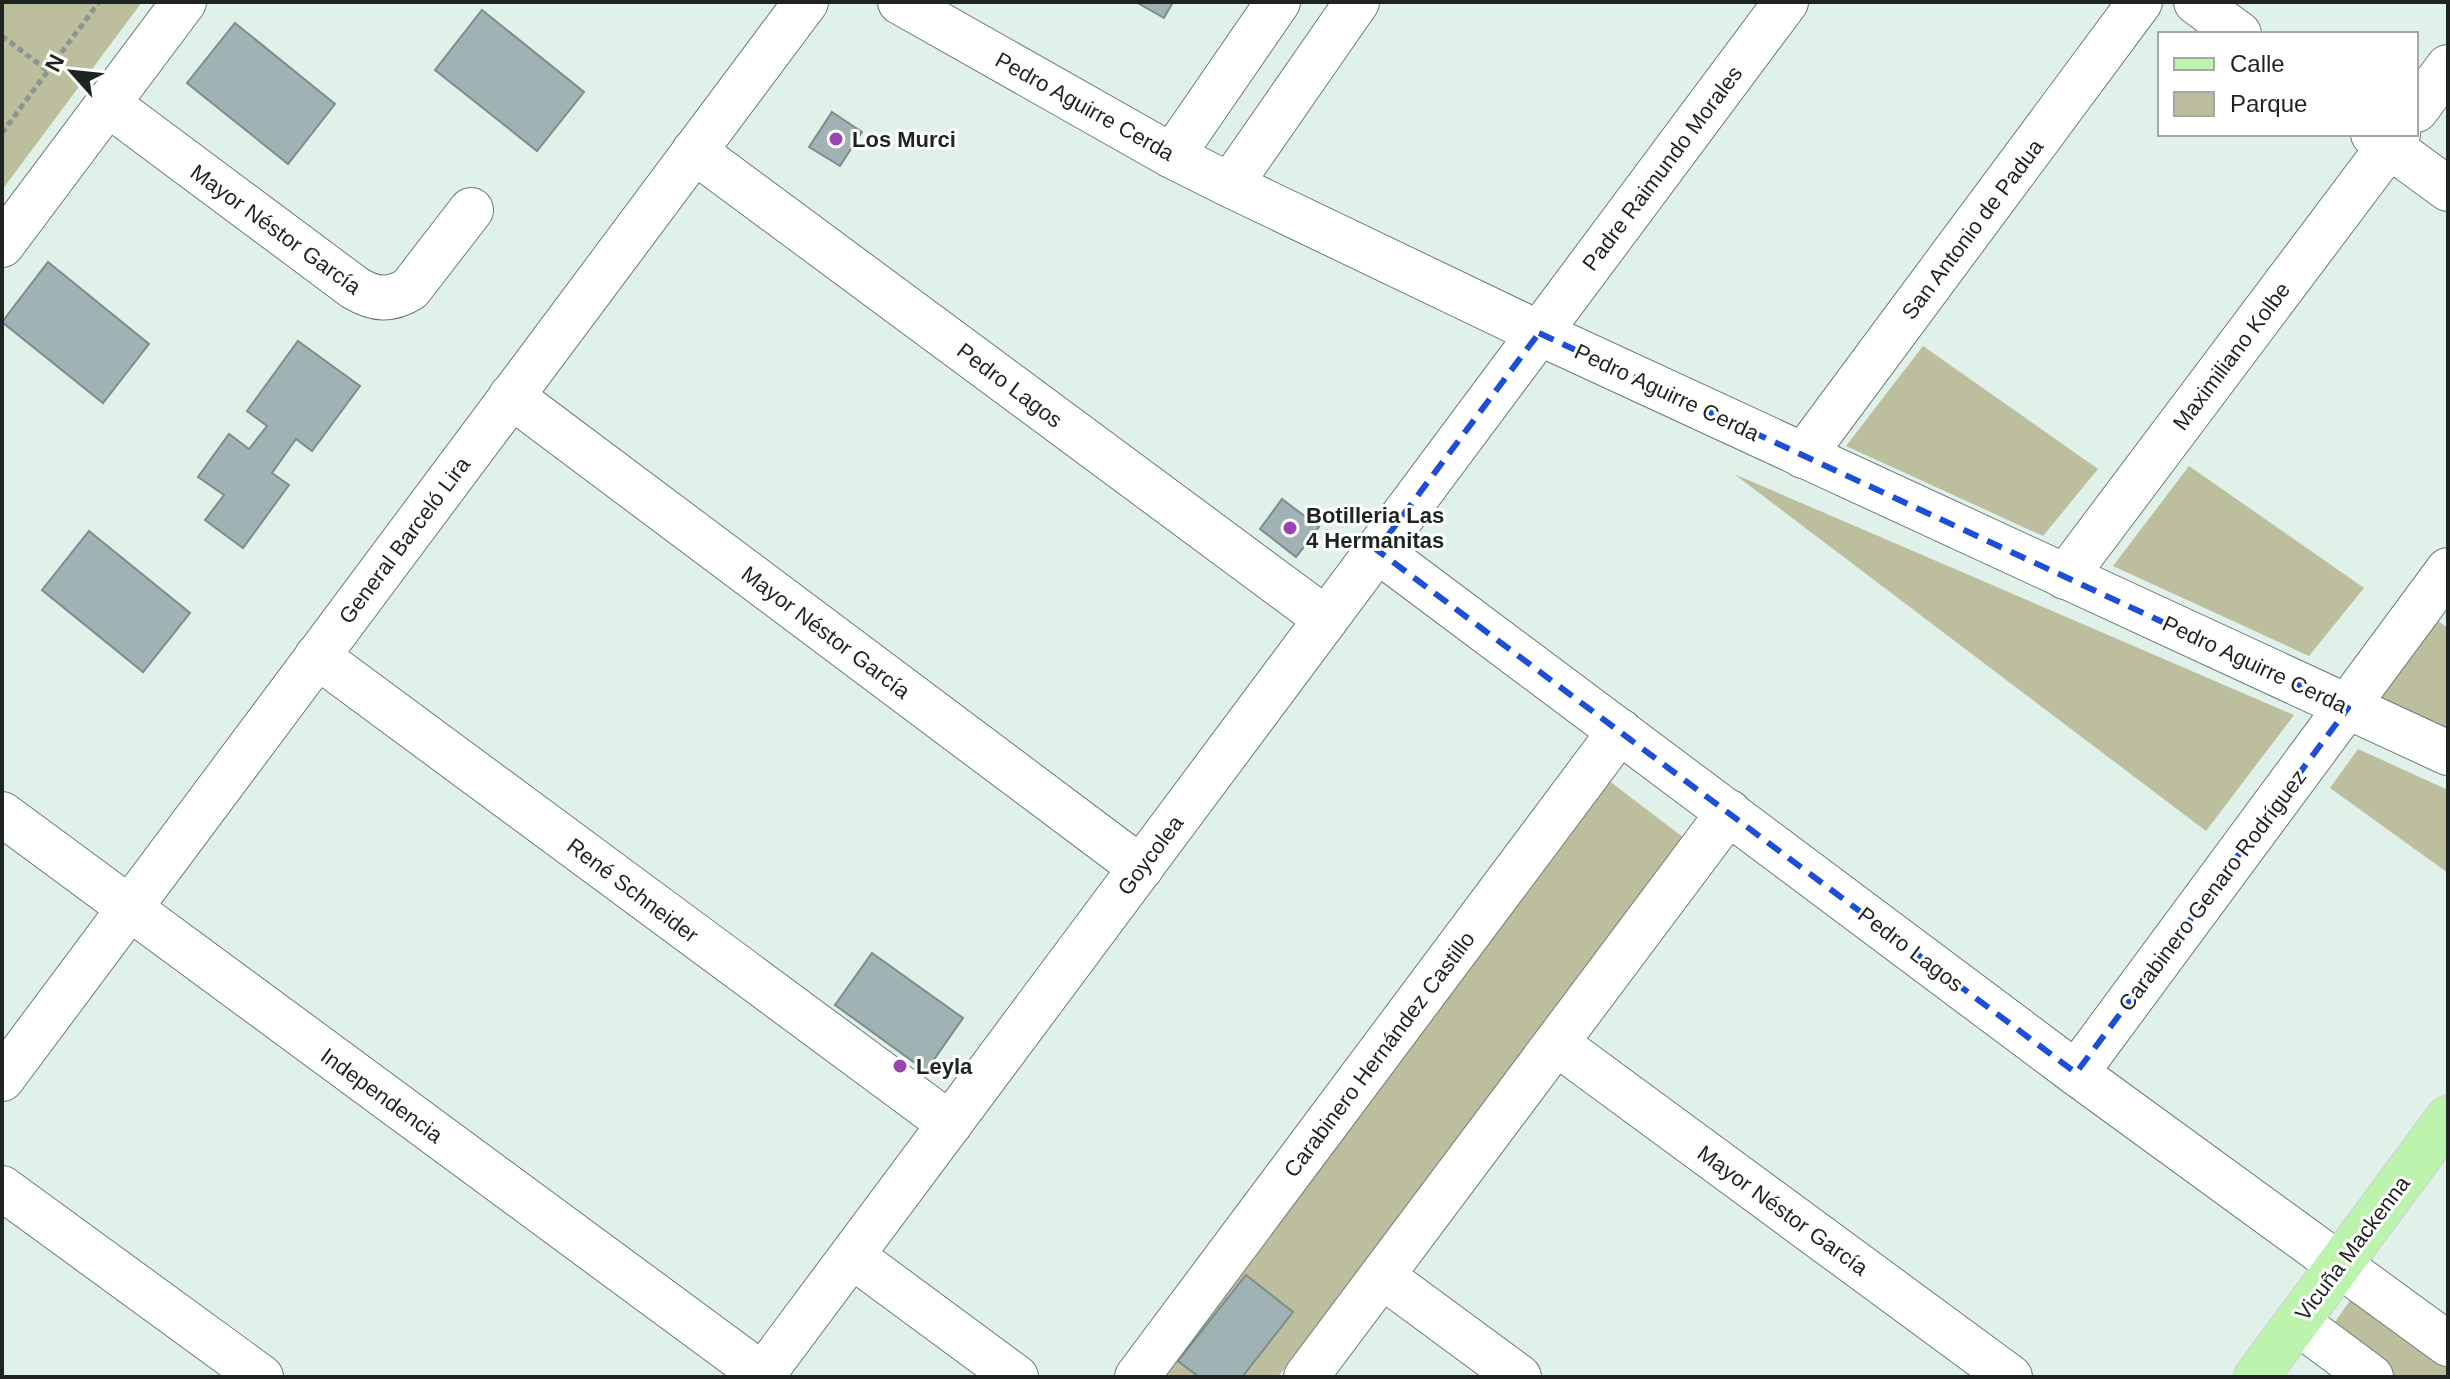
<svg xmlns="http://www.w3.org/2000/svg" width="2450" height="1379" viewBox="0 0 2450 1379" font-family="Helvetica,sans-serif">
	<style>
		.green { fill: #bcbe9e }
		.building { fill: #a0b2b3; stroke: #7c8d8e; stroke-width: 2 }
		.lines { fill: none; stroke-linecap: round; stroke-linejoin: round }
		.minor-casing { stroke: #6d7c76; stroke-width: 46 }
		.major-casing { stroke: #cecfce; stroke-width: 46 }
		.path { stroke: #8a9791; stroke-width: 5; stroke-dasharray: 6 4; stroke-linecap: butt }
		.minor { stroke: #fff; stroke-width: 44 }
		.major { stroke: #bcf3ad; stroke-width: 44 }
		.marked { fill: none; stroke: #1d4ed8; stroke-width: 6; stroke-dasharray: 16 10; stroke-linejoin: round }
		.poi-dot { fill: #9944b1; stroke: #fff; stroke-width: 3 }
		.labels { text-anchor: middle; stroke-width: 6; stroke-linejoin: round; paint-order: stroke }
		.street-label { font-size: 22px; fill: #1e2421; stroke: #fff }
		.poi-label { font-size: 22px; font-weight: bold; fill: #1e2421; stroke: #fff; text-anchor: start }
	</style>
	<rect width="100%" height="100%" fill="#e0f1ea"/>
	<g class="green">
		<path d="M2 2H142L2 190Z"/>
		<path d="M1923 346 2098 469 2043 536 1846 446Z"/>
		<path d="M2189 466 2364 588 2309 656 2113 566Z"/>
		<path d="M1734 474 2294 715 2206 831Z"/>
		<path d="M2435 619 2448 628V729L2380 698Z"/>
		<path d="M2358 749 2448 790V873L2330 788Z"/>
		<path d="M1604 777 1688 841 1278 1377H1145Z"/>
		<path d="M2354 1295 2448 1363V1377H2396L2330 1329Z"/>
	</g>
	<g class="building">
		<path d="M1136 2H1173L1164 18Z"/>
		<path d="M482 10 584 92 537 151 435 70Z"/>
		<path d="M235 23 335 104 288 164 187 83Z"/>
		<path d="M832 112 862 132 840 166 809 147Z"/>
		<path d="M48 262 149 344 103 403 2 322Z"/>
		<path d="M298 341 360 386 312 451 296 439 272 473 289 485 243 548 205 520 224 495 198 477 229 434 249 449 267 426 247 411Z"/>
		<path d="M1282 499 1319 527 1296 557 1260 529Z"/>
		<path d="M89 531 190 613 143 672 42 590Z"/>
		<path d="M872 953 963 1018 926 1071 835 1005Z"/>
		<path d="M1246 1275 1293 1312 1242 1377H1199L1178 1361Z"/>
	</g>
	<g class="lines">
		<defs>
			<g id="minor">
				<path d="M900 2 1172 156 1230 185 1539 333 2448 753"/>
				<path d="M2196 2 2239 34"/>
				<path d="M108 104 355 288C375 300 390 301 410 289L471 210"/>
				<path d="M2416 110 2448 67"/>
				<path d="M2373 134 2448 189"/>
				<path d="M694 151 1326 619"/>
				<path d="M1172 156 1278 2"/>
				<path d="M1230 185 1357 2"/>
				<path d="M2 245 184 2"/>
				<path d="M511 396 1141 868"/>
				<path d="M1803 456 2140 2"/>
				<path d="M1377 550 2076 1073 2448 1344"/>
				<path d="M2065 577 2398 134"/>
				<path d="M317 656 950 1124"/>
				<path d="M2 814 763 1375"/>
				<path d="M1556 1043 2010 1377"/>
				<path d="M2076 1073 2448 570"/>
				<path d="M2 1079 806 2"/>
				<path d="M2 1188 261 1377"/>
				<path d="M852 1256 1016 1377"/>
				<path d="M1382 1276 1519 1377"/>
				<path d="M2297 1322 2371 1377"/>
				<path d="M761 1377 1786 2"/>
				<path d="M1137 1377 1620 731"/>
				<path d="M1306 1377 1729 812"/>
			</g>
			<path id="major" d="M2256 1377 2448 1118"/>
		</defs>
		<use href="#minor" class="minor-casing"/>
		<use href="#major" class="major-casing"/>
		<g class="path">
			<path d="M2 36 48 71"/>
			<path d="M2 133 99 2"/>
		</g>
		<use href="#minor" class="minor"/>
		<use href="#major" class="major"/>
	</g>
	<path class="marked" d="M1539 333 2348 708 2076 1073 1377 550Z"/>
	<g class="poi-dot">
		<circle cx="836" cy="139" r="8"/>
		<circle cx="1290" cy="528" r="8"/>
		<circle cx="900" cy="1066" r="8"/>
	</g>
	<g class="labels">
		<g class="street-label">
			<text transform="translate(1085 106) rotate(29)" y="8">Pedro Aguirre Cerda</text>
			<text transform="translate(1662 168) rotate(-53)" y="8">Padre Raimundo Morales</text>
			<text transform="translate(276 229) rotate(36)" y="8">Mayor Néstor García</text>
			<text transform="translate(1972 229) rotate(-53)" y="8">San Antonio de Padua</text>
			<text transform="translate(2231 356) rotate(-53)" y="8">Maximiliano Kolbe</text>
			<text transform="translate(1010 385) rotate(37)" y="8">Pedro Lagos</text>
			<text transform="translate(1667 392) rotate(25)" y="8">Pedro Aguirre Cerda</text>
			<text transform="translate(404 540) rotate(-53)" y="8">General Barceló Lira</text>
			<text transform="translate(826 632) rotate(37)" y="8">Mayor Néstor García</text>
			<text transform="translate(2255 664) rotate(25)" y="8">Pedro Aguirre Cerda</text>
			<text transform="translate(1150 855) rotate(-53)" y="8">Goycolea</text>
			<text transform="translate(633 890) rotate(37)" y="8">René Schneider</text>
			<text transform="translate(2212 890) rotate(-53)" y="8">Carabinero Genaro Rodríguez</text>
			<text transform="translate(1911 949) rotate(37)" y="8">Pedro Lagos</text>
			<text transform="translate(1379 1054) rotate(-53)" y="8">Carabinero Hernández Castillo</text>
			<text transform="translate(382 1095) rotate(36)" y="8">Independencia</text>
			<text transform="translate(1783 1210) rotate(36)" y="8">Mayor Néstor García</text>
			<text transform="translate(2352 1248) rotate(-53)" y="8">Vicuña Mackenna</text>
		</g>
		<g class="poi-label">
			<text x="852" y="147">Los Murci</text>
			<text x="1306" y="523">Botilleria Las<tspan x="1306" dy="25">4 Hermanitas</tspan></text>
			<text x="916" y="1074">Leyla</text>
		</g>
	</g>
	<rect width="2450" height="1379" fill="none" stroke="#1e2421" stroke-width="8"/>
	<rect x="2158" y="32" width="260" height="104" fill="#ffffff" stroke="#a5a7a6" stroke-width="2"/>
	<rect x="2174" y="58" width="40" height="12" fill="#bcf3ad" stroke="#a5a7a6" stroke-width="2"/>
	<text x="2230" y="72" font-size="24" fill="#1e2421">Calle</text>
	<rect x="2174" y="92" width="40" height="24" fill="#bcbe9e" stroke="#a5a7a6" stroke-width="2"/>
	<text x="2230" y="112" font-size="24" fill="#1e2421">Parque</text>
	<g transform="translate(72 72) rotate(297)" stroke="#ffffff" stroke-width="6" paint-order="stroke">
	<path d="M0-6L14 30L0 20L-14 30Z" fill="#1e2421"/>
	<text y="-12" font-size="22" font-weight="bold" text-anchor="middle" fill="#1e2421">N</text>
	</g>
</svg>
